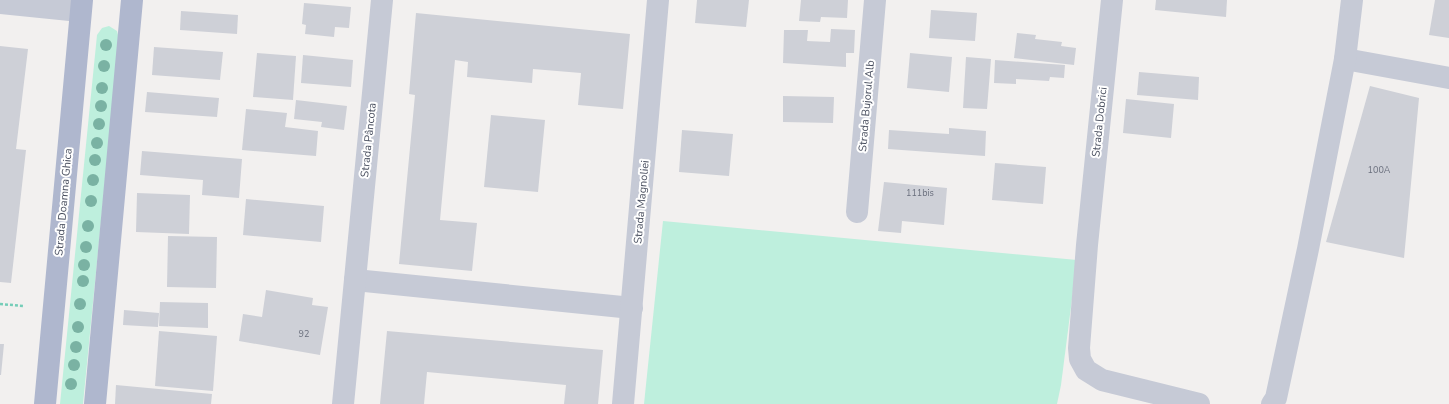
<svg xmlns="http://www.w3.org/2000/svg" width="1449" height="404" viewBox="0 0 1449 404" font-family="'Nunito Sans',sans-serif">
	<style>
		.green { fill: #beefdd }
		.building { fill: #ced0d7 }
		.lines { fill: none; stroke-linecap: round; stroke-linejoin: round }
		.path { stroke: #75cdb8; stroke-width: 2.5; stroke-dasharray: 3 2; stroke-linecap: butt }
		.minor { stroke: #c6cad6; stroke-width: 22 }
		.major { stroke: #afb7ce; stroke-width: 22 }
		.tree { fill: #7ab2a3 }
		.labels { text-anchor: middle; stroke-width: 4; stroke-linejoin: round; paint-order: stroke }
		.number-label { font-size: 9px; fill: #696e7c }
		.street-label { font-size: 11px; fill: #474d5d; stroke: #fff }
	</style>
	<rect width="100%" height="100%" fill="#f2f0ef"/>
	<g class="green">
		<path d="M109 26 117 31 119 39 83 404H60L97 35 102 28Z"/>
		<path d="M663 221 1077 260 1061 385 1057 404H644Z"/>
	</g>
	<g class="building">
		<path d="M697 0H749L746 27 695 23Z"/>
		<path d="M801 0H848L847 18 821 17 820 22 799 21Z"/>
		<path d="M1156 0H1227L1226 17 1155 10Z"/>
		<path d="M1435 0H1449V38L1429 35Z"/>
		<path d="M304 3 351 7 349 28 335 27 334 37 305 34 306 25 302 24Z"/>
		<path d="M931 10 977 13 975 41 929 38Z"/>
		<path d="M181 11 238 15 237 34 180 30Z"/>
		<path d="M416 13 630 34 623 109 578 105 581 73 533 69 532 83 467 77 468 62 455 60 440 220 477 223 472 271 399 264 415 95 409 94Z"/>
		<path d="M831 29 855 30 854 53H846V67L783 63 784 30H808L807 41 830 42Z"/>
		<path d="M1017 33 1036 35 1035 39 1062 42 1061 46 1076 48 1074 65 1014 58Z"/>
		<path d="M0 46 28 49 16 149 26 150 11 283 0 282Z"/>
		<path d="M154 47 223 52 220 80 152 75Z"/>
		<path d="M257 53 296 56 293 100 253 97Z"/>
		<path d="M910 53 952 57 949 92 907 88Z"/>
		<path d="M303 55 353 60 351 87 301 83Z"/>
		<path d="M966 57 991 59 987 109 963 108Z"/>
		<path d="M995 60 1065 65 1064 78 1050 77 1049 81 1016 79V84L994 83Z"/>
		<path d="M1139 72 1199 77 1198 100 1137 95Z"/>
		<path d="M1370 86 1419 98 1404 258 1326 242Z"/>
		<path d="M147 92 219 98 217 117 145 112Z"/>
		<path d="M783 96 834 97 833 123 783 122Z"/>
		<path d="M1126 99 1174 104 1171 138 1123 133Z"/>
		<path d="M296 100 347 106 344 130 321 127 322 122 294 119Z"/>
		<path d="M246 109 287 113 285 127 318 131 316 156 242 150Z"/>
		<path d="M491 115 545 120 538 192 484 187Z"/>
		<path d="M949 128 986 131 985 156 888 149 889 130 949 134Z"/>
		<path d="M682 130 733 134 729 176 679 172Z"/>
		<path d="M142 151 242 159 239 198 202 195 203 180 140 175Z"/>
		<path d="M995 163 1046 167 1043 204 992 200Z"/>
		<path d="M884 182 947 188 944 225 902 221 901 233 878 231Z"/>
		<path d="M137 193 190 195 189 234 136 232Z"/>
		<path d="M246 199 324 206 321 242 243 235Z"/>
		<path d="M168 236 217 237 216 288 167 287Z"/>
		<path d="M266 290 313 298 312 305 328 307 320 355 239 341 243 314 262 317Z"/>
		<path d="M160 302 208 303V328L159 326Z"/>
		<path d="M124 310 159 313 158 327 123 325Z"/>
		<path d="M159 331 217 336 213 391 155 386Z"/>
		<path d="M387 331 603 350 598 404H564L566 385 427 372 424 404H380Z"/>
		<path d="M0 344H4L1 375H0Z"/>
		<path d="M116 385 212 394 211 404H115Z"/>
	</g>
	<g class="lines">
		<path class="path" d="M0 304 24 306"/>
		<g class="minor">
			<path d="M1112 0 1087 245 1079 348 1080 359 1086 370 1102 380 1199 404"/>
			<path d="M0 3 80 11"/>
			<path d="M1345 59 1449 78"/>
			<path d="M857 212 875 0"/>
			<path d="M355 280 632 308"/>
			<path d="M343 404 382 0"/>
			<path d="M623 404 658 0"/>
			<path d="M1272 404 1276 398 1308 249 1345 59 1352 0"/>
		</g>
		<g class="major">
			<path d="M45 404 82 0"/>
			<path d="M95 404 132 0"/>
		</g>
	</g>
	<g class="tree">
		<circle cx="106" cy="45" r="6"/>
		<circle cx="104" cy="66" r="6"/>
		<circle cx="102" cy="88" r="6"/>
		<circle cx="101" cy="106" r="6"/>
		<circle cx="99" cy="124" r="6"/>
		<circle cx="97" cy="143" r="6"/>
		<circle cx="95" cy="160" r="6"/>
		<circle cx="93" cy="180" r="6"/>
		<circle cx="91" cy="201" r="6"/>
		<circle cx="88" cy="226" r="6"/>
		<circle cx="86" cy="247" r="6"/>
		<circle cx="84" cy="265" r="6"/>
		<circle cx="83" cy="281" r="6"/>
		<circle cx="80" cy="304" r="6"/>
		<circle cx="78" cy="327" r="6"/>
		<circle cx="76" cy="347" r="6"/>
		<circle cx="74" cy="365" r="6"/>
		<circle cx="71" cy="384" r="6"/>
	</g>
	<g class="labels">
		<g class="number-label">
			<text x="1379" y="173">100A</text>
			<text x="920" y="196">111bis</text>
			<text x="304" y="337">92</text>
		</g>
		<g class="street-label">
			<text transform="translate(866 106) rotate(-85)" y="4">Strada Bujorul Alb</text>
			<text transform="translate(1099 122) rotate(-84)" y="4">Strada Dobrici</text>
			<text transform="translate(368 140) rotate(-84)" y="4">Strada Pâncota</text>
			<text transform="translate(63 202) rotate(-85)" y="4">Strada Doamna Ghica</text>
			<text transform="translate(641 202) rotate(-85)" y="4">Strada Magnoliei</text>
		</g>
	</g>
</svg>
